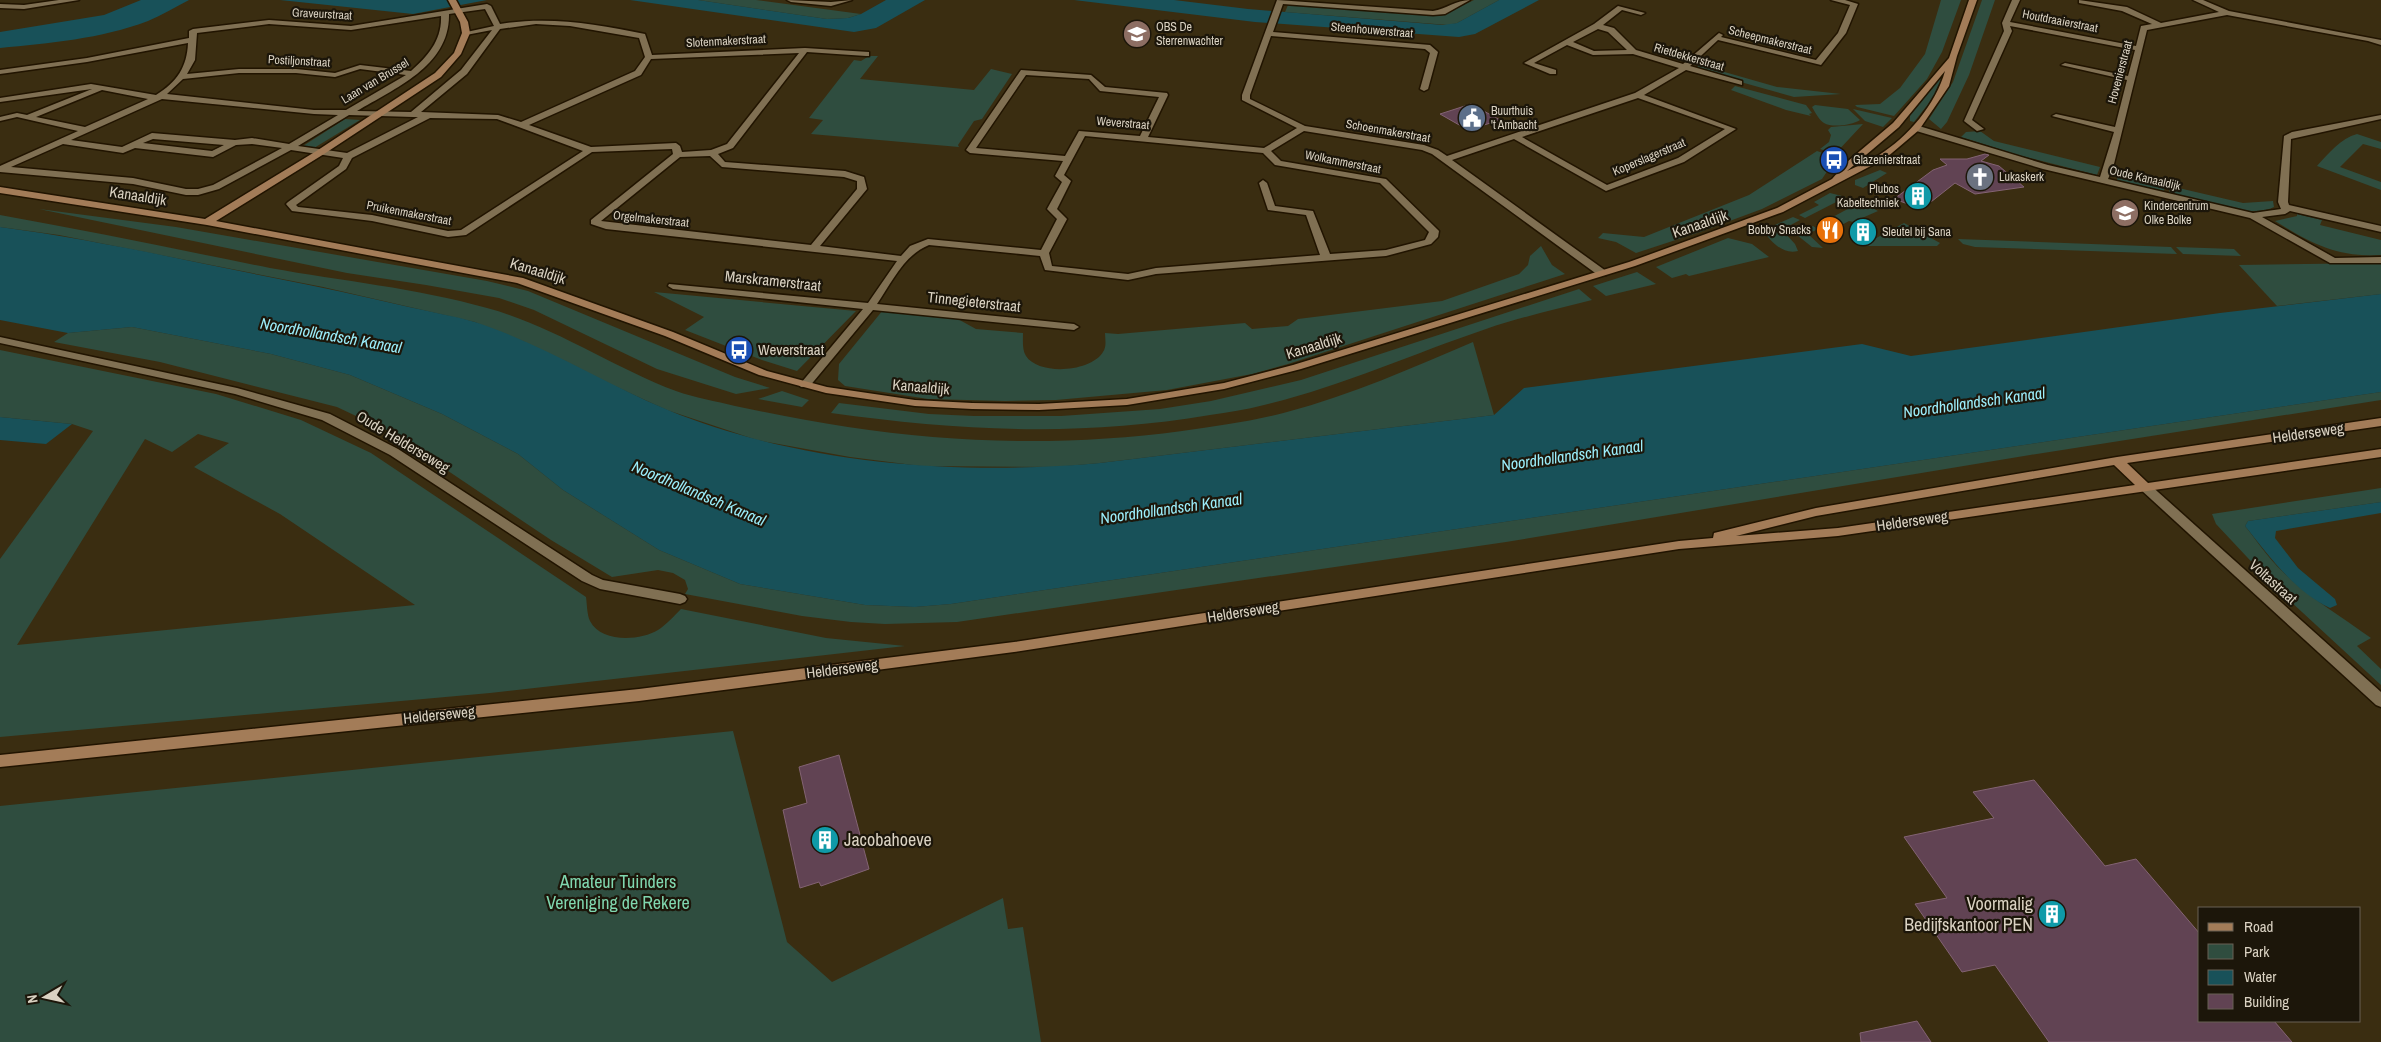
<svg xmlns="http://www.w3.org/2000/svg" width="2381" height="1042" viewBox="0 0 2381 1042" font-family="'Archivo Narrow',sans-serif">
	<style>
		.green { fill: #2f4d3f; fill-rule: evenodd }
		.water { fill: #185159 }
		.building { fill: #614353; stroke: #836373 }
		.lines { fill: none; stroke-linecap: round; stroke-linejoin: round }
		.street-casing { stroke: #211400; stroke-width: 3 }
		.secondary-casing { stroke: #211400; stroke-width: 3 }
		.street { fill: #807053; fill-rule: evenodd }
		.secondary { fill: #a37c58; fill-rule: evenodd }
		.labels { text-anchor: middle; stroke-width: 4.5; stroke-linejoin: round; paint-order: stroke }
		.far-street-label { font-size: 12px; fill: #dad2c2; stroke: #1c160a }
		.far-poi-label { font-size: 12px; fill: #dad2c2; stroke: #1c160a; text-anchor: start }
		.street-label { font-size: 15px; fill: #dad2c2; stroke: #1c160a }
		.poi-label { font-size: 15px; fill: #dad2c2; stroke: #1c160a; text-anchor: start }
		.water-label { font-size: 16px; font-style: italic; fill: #9beefb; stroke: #1c160a }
		.near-poi-label { font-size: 18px; fill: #dad2c2; stroke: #1c160a; text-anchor: start }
		.near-park-label { font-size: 18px; fill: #80d7af; stroke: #1c160a }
	</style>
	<rect width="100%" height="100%" fill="#3a2d11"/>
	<g class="green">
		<path d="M698 0H756L861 14 848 18 827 19Z"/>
		<path d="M1474 0H1499L1457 23 1448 25 1285 12 1288 5 1441 16Z"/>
		<path d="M1941 0H1961L1942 52 1927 79 1894 116 1857 107 1855 105 1880 104 1900 88 1925 54Z"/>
		<path d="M1982 0H1995L1969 75 1947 122 1941 129 1929 119 1953 82Z"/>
		<path d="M869 56H878L860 79 974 90 991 69 1012 74 982 119 974 121 958 145 959 147 811 134 823 120 809 118 854 60 861 61Z"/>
		<path d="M1700 65 1777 87 1841 94 1794 97 1694 69Z"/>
		<path d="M1945 67 1948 68 1933 98 1914 122 1910 121V113Z"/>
		<path d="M1735 86 1806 105 1812 113 1809 114 1811 116 1786 110 1731 90Z"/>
		<path d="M1815 105 1848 109 1860 120C1852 125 1832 128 1824 123 1819 120 1815 112 1812 107Z"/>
		<path d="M1853 109 1892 118 1883 127 1865 121Z"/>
		<path d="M345 119 360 120 314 148 303 146Z"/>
		<path d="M1863 124 1835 154 1820 149 1829 142 1831 135 1828 130 1831 127Z"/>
		<path d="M1980 131 1994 141 2100 167 2097 175 2018 155 1961 137 1966 132Z"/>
		<path d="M2357 134 2381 142V149L2363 144 2340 167 2381 182V190L2317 166C2328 154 2341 138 2357 134Z"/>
		<path d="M1817 151 1829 155 1823 161 1832 164 1822 179 1762 209 1700 232 1636 253 1616 242 1598 238 1603 233 1644 237 1749 195Z"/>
		<path d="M1880 170 1887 173 1863 188 1855 185V180Z"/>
		<path d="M2118 171 2165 185 2164 191 2117 180Z"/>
		<path d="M2170 186 2243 203 2273 201 2274 207C2251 220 2194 198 2169 192Z"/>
		<path d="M1830 193 1846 197 1805 218 1799 215 1819 205 1814 202Z"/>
		<path d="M1861 202 1878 211 1853 222 1849 221 1838 227 1825 221Z"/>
		<path d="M39 209 176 227 487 281 528 291 735 377 770 388 736 394 657 369 534 310 499 298 426 285 347 273Z"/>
		<path d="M2297 214 2322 220 2320 225 2381 240V255C2338 258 2310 243 2275 221L2297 216Z"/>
		<path d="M0 215C90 231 180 250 270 268 342 281 416 288 487 308 554 326 612 367 676 391 695 398 716 401 735 406 773 414 810 421 848 427 959 444 1070 446 1182 431 1217 426 1253 421 1287 412 1351 395 1412 368 1473 342L1494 415 1100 463 1055 467 921 466 850 457 757 440 667 410 475 322 323 287 59 235 0 227Z"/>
		<path d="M1793 217 1800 220 1787 227 1784 232 1795 244 1798 251C1783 255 1771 242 1763 230Z"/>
		<path d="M1904 223 1940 243 1937 246H1867V243Z"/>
		<path d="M1813 226 1818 229 1808 234 1823 248 1812 247 1797 235 1799 231H1805Z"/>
		<path d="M1728 238 1752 244 1769 257 1689 276 1686 274 1672 278 1656 267Z"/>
		<path d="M1958 239 2171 247 2177 254 1975 247 1963 244Z"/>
		<path d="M1541 246 1552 265 1565 274 1288 364 1252 374 1167 390 1056 400 1005 401 928 399 845 386 838 380 839 364 883 310 956 318 976 329 1023 333C1023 340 1022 350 1026 356 1039 376 1091 372 1103 352 1107 346 1105 339 1105 333L1118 334 1245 323 1252 329 1288 326 1298 319 1442 301 1519 274 1528 265 1530 256Z"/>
		<path d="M2176 247 2234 249 2241 256 2183 254Z"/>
		<path d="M2381 263V294L2277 306 2239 265Z"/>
		<path d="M1637 272 1656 284 1606 296 1593 286Z"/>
		<path d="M1579 289 1592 300C1557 309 1521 317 1486 329 1412 354 1340 387 1264 405 1246 410 1228 412 1210 415 1079 437 961 431 831 413L839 403 929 414 974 416H1061L1160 409 1211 401 1301 380Z"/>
		<path d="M654 292 856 311 797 371 762 360 685 330 704 317Z"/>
		<path d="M132 327 271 354 350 375 442 414 518 454 563 490 659 550 740 584 865 605 915 607 951 604 2381 392V400L2030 455 1506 542 957 622 885 624 851 622 802 616 685 594 688 589 685 580 673 573 658 570 612 577 551 540 390 432 337 407 160 362 54 342 68 333Z"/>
		<path d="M0 350 216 394 301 420 371 453 586 597C587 604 587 615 590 621 601 643 640 641 658 630 666 625 674 616 681 609L826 638 905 646 490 693 0 737V559L93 431 72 424 0 417ZM198 434 229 443 194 467 280 514 415 605 17 645 145 439 172 452Z"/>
		<path d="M782 391 809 400 802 407 758 399Z"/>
		<path d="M2381 488V502L2248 521 2245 526C2257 541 2268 558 2282 571 2308 597 2341 616 2371 638L2357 646 2381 669V685L2277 589 2216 524 2212 514Z"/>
		<path d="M733 731 787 942 832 982 1003 898 1008 929 1023 927 1041 1042H0V806Z"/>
	</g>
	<g class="water">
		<path d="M141 0H189C175 7 162 15 148 21 101 39 49 43 0 48V32L104 15Z"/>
		<path d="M280 0H487L413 14Z"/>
		<path d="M630 0H698L827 19 848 18 861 14 886 0H925L876 28 854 32Z"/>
		<path d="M1074 0H1174L1248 9 1443 25 1457 23 1499 0H1539L1475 34 1459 37 1255 22Z"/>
		<path d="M0 227C91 239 180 259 269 277 316 286 362 296 409 307 431 312 454 316 475 322 542 344 603 383 668 410 799 464 959 476 1100 463L1494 415 1524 388 1862 344 1911 356 2220 313 2381 294V392L951 604 915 607 865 605 740 584 659 550 563 490 518 454 442 414 350 375 271 354 132 327 68 333 0 320Z"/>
		<path d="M0 417 72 424 46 444 0 440Z"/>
		<path d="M2381 502V513L2276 531 2275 538 2298 568 2335 599 2337 605 2330 608C2295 592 2269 556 2245 526L2248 521Z"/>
	</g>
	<g class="building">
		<path d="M1471 104 1500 120 1468 130 1440 114Z"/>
		<path d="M1985 154 1989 155 1981 161 1999 166 2024 187 1975 194 1955 183 1922 209 1894 199 1933 170 1947 165 1940 159H1967Z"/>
		<path d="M839 755 869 869 821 886 819 882 800 888 783 810 807 803 799 767Z"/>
		<path d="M2034 780 2105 866 2136 859 2200 934V1021H2274L2292 1042H2049L1995 965 1962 972 1915 904 1947 898 1904 837 1994 818 1973 792Z"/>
		<path d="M1917 1021 1931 1042H1861L1860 1033Z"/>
	</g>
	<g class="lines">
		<defs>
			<g id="street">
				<path d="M59 0H79L24 9 0 8V4L24 5Z"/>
				<path d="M787 0 831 2 852 0 831 6 791 2Z"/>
				<path d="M1277 0 1433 11C1446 9 1456 0 1470 0L1445 14 1433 15 1283 4 1273 32 1430 45 1438 52 1428 89 1424 91 1420 89 1430 53 1425 49 1271 36 1250 95V99L1305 126 1424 145 1438 150 1447 156 1635 93 1679 68 1633 54 1593 55 1567 45 1534 63 1556 70V74H1550L1524 63 1594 24 1618 6 1645 13 1641 15 1622 10 1603 25 1614 28 1636 50 1683 64 1719 33 1723 35 1721 37 1816 60 1838 33 1850 5 1831 0H1845L1858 4 1846 33 1821 65 1718 40 1690 66 1742 81V85L1686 70 1644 95 1736 129 1684 162 1606 191 1514 139 1452 160 1606 271V275H1598L1432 154 1422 150 1304 131 1271 151 1281 161 1386 179 1437 229 1439 231 1438 237 1431 244 1386 256 1156 274 1128 280 1045 270 1040 256 929 245C904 255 892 282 877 304L1074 324 1079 327 1074 330 873 310 809 387H801L799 385 801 383 863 309 673 289 668 286 669 284 868 303 897 261 606 229 591 224V220L673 154 672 149 592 152 466 235 448 237 372 221 292 211 286 204 288 202 339 166 343 158 291 150 219 189 198 195H186L133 184 0 172V166L78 131 17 117 0 121V117L17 113 27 115 92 89 0 102V98L91 84 156 95C177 82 187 67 188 43L87 62 0 74V70L87 58 189 38V31L193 29 269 20 351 26 487 4 491 6 500 24C549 16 597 24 645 34L652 55 805 48 869 52V56H866L807 52 733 148 718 154 725 162 845 171 864 177 867 189 820 246 901 256 910 246 928 239 1041 250 1057 219 1047 209 1062 182 1055 176 1063 161 970 153 966 150 1021 70 1091 75 1105 87 1167 93 1168 95 1148 137 1264 148 1297 128 1242 100V95ZM485 9 494 26 462 33 466 35 492 30 461 70 411 112 357 111C395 88 450 66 449 14ZM441 16C442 40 428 56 411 71L360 65 335 73 296 69H239L187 74 195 60 197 33 269 24 351 30ZM536 24 570 26 639 38 645 57 635 71 521 122 498 115 421 112 467 74 500 29ZM1598 29 1608 32 1627 50 1594 51 1573 42ZM799 53 727 144 711 150 682 152 680 146 676 143 591 147 529 125 641 75 651 59ZM360 69 406 75 346 110H314L167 94 183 79 239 73H296L335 77ZM1026 75 1089 79 1100 91 1159 97 1140 136 1079 131 1065 156 976 148ZM102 90 148 99 85 127 36 117ZM1638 98 1725 129 1678 158 1607 185 1522 137ZM162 99 314 114 338 115 289 144 252 138 235 140 152 133 122 147 71 140ZM349 115 413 117H418L347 153 298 146ZM430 118 497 119 583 151 461 230 448 231 372 215 298 207 296 205 346 169 352 158ZM1085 136 1263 153 1275 165 1380 183 1429 232 1425 240 1386 250 1330 254 1313 211 1275 206 1267 183 1263 180 1259 183 1268 210 1306 215 1320 255 1156 268 1128 274 1052 266 1049 253 1067 219 1057 209 1071 181 1064 175ZM153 139 224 145 212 151 143 143ZM63 144 123 153 135 148 213 157 236 145 252 144 282 148 213 185 198 189H186L133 178 11 167ZM710 156 722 167 844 177 857 181V189L811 245 601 221 680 157Z"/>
				<path d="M2012 0H2020L2010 22 2136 46 2141 26 2152 24 2122 11 2079 3V0L2127 7 2161 23 2219 12 2193 0H2203L2229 11 2381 40V45L2368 41 2227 15 2147 30 2113 168 2108 179 2253 213 2281 209 2278 202 2284 136 2292 132 2381 115V119L2291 139 2288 202 2289 205 2381 226V232L2290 211 2285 214 2262 217 2335 258 2381 257V263H2330L2250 218 2043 169 1913 130V126H1919L2048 165 2100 177 2114 132 2052 116 2056 114 2115 127 2127 80 2061 65 2065 63 2128 76 2135 50 2010 26 2012 31 1972 120 1984 129 1977 131 1964 121 2004 31 2002 23Z"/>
				<path d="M0 337 237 388 330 414 398 449 592 575 603 580 680 594 685 596 687 599 685 602 680 604 600 589 582 581 390 455 322 420 235 394 0 343Z"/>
				<path d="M2144 482 2148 483 2381 692V707L2376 705 2140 489 2138 486Z"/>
			</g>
			<g id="secondary">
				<path d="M448 0H456L468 22 470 33 461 54 441 77 324 154 216 221 523 278 673 332 767 371 827 387 915 400 972 403 1039 404 1127 399 1224 383 1293 365 1629 262 1777 208 1832 179 1847 162 1893 123 1949 58 1969 0H1977L1957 56 1949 86 1919 130 1886 158 1783 212 1635 266 1301 369 1224 389 1127 405 1039 410 972 409 915 406 826 393 759 375 665 336 517 283 207 225 0 193V187L205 219 318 150 435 73 454 53 462 33 460 22ZM1945 71C1936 104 1908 137 1879 155 1869 161 1858 166 1847 171L1899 127Z"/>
				<path d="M2381 418V426L2127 463 2148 483 2381 449V457L1838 536 1679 549 1014 652 639 701 0 767V755L639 689 1014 642 1679 541 1713 538 1714 533 1816 508 2117 457ZM2114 465 2135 485 1838 528 1736 536 1816 516Z"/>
			</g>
		</defs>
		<use href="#street" class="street-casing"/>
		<use href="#secondary" class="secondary-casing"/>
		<use href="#street" class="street"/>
		<use href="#secondary" class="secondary"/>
	</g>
	<defs>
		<symbol id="school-disc" viewBox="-11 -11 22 22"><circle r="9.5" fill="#8d6e63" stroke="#1c160a"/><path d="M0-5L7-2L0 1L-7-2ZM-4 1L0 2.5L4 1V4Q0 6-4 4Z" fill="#fff"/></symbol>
		<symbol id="civic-disc" viewBox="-11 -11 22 22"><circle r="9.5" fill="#5c6f8a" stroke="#1c160a"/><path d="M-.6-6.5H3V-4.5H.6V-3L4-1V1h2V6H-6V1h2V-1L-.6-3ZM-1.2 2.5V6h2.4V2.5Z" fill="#fff"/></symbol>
		<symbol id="bus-disc" viewBox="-11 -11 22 22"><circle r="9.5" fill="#1a4fb4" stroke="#1c160a"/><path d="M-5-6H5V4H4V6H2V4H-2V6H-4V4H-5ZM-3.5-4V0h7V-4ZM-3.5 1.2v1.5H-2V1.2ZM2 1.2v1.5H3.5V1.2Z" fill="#fff"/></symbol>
		<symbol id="church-disc" viewBox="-11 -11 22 22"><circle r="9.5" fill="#6b7280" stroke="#1c160a"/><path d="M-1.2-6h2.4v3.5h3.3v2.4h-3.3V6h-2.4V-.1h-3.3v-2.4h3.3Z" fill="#fff"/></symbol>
		<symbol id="building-disc" viewBox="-11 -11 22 22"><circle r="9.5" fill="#0f9aa8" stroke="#1c160a"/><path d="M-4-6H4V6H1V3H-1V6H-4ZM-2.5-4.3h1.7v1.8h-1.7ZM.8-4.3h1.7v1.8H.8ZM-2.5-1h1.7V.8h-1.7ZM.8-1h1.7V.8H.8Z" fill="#fff"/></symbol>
		<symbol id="restaurant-disc" viewBox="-11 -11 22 22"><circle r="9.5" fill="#e8710a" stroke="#1c160a"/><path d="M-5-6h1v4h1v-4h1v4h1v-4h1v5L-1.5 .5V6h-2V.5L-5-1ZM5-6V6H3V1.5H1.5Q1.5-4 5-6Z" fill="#fff"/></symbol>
	</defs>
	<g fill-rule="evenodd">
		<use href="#school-disc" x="1121" y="18" width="32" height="32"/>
		<use href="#civic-disc" x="1456" y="102" width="32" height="32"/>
		<use href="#bus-disc" x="1818" y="144" width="32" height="32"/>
		<use href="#church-disc" x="1964" y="161" width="32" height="32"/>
		<use href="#building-disc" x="1902" y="180" width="32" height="32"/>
		<use href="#school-disc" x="2109" y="197" width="32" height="32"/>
		<use href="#restaurant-disc" x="1814" y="214" width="32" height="32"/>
		<use href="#building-disc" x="1847" y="216" width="32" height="32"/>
		<use href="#bus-disc" x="723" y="334" width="32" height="32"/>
		<use href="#building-disc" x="809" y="824" width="32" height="32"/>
		<use href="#building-disc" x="2036" y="898" width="32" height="32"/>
	</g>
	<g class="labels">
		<g class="far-street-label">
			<text transform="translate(322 14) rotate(3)" y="4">Graveurstraat</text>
			<text transform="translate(2060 21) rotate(11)" y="4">Houtdraaierstraat</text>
			<text transform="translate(1372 30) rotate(5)" y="4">Steenhouwerstraat</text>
			<text transform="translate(1770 40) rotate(14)" y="4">Scheepmakerstraat</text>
			<text transform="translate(726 41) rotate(-3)" y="4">Slotenmakerstraat</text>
			<text transform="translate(1689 57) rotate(16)" y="4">Rietdekkerstraat</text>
			<text transform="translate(299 61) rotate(3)" y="4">Postiljonstraat</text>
			<text transform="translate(2120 72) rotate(-75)" y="4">Hovenierstraat</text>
			<text transform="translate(375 81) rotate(-31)" y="4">Laan van Brussel</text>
			<text transform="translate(1123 123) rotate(5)" y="4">Weverstraat</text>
			<text transform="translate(1388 131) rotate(10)" y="4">Schoenmakerstraat</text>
			<text transform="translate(1649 157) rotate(-23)" y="4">Koperslagerstraat</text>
			<text transform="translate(1343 162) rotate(11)" y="4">Wolkammerstraat</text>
			<text transform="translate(2145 178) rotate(13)" y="4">Oude Kanaaldijk</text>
			<text transform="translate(409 213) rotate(11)" y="4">Pruikenmakerstraat</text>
			<text transform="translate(651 219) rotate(6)" y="4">Orgelmakerstraat</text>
		</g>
		<g class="far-poi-label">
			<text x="1156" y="31">OBS De<tspan x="1156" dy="14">Sterrenwachter</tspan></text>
			<text x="1491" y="115">Buurthuis<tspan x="1491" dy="14">'t Ambacht</tspan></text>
			<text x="1853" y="164">Glazenierstraat</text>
			<text x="1999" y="181">Lukaskerk</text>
			<text x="1899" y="193" text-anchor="end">Plubos<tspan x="1899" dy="14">Kabeltechniek</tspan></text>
			<text x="2144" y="210">Kindercentrum<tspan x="2144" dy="14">Olke Bolke</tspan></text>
			<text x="1811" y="234" text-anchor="end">Bobby Snacks</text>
			<text x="1882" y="236">Sleutel bij Sana</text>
		</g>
		<g class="street-label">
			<text transform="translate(138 196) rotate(9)" y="5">Kanaaldijk</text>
			<text transform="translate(1700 224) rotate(-19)" y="5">Kanaaldijk</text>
			<text transform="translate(538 271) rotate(17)" y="5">Kanaaldijk</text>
			<text transform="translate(773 281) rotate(6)" y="5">Marskramerstraat</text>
			<text transform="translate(974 302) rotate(6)" y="5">Tinnegieterstraat</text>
			<text transform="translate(1314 346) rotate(-17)" y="5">Kanaaldijk</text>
			<text transform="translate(921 387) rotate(5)" y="5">Kanaaldijk</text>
			<text transform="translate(2308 433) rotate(-8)" y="5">Helderseweg</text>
			<text transform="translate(403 442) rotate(31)" y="5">Oude Helderseweg</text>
			<text transform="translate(1912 521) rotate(-8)" y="5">Helderseweg</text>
			<text transform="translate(2273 582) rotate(42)" y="5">Voltastraat</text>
			<text transform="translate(1243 612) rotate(-9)" y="5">Helderseweg</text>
			<text transform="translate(842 669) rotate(-7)" y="5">Helderseweg</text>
			<text transform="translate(439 715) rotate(-6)" y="5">Helderseweg</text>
		</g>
		<g class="poi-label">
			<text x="758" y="355">Weverstraat</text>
		</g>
		<g class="water-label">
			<text transform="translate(331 335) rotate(10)" y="6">Noordhollandsch Kanaal</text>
			<text transform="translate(1974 402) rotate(-8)" y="6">Noordhollandsch Kanaal</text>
			<text transform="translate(1572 455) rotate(-8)" y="6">Noordhollandsch Kanaal</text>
			<text transform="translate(699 493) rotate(23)" y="6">Noordhollandsch Kanaal</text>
			<text transform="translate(1171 508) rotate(-8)" y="6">Noordhollandsch Kanaal</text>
		</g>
		<g class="near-poi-label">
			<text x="844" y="846">Jacobahoeve</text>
			<text x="2033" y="910" text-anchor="end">Voormalig<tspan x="2033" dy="21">Bedijfskantoor PEN</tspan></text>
		</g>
		<g class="near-park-label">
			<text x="618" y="888">Amateur Tuinders<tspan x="618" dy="21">Vereniging de Rekere</tspan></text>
		</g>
	</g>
	<rect x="2198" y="907" width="162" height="115" fill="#1c160a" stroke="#686154"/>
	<rect x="2208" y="923" width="25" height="8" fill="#a37c58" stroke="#686154"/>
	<text x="2244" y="932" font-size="15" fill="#dad2c2">Road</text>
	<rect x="2208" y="944" width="25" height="15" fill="#2f4d3f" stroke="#686154"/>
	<text x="2244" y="957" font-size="15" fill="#dad2c2">Park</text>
	<rect x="2208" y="970" width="25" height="15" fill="#185159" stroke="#686154"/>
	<text x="2244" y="982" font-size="15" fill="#dad2c2">Water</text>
	<rect x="2208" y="994" width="25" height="15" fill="#614353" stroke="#686154"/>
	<text x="2244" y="1007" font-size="15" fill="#dad2c2">Building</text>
	<g transform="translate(45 997) rotate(261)" stroke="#1c160a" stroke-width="4" paint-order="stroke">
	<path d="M0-4L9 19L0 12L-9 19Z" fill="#dad2c2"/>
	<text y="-8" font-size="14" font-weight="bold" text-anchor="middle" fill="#dad2c2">N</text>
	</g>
</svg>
